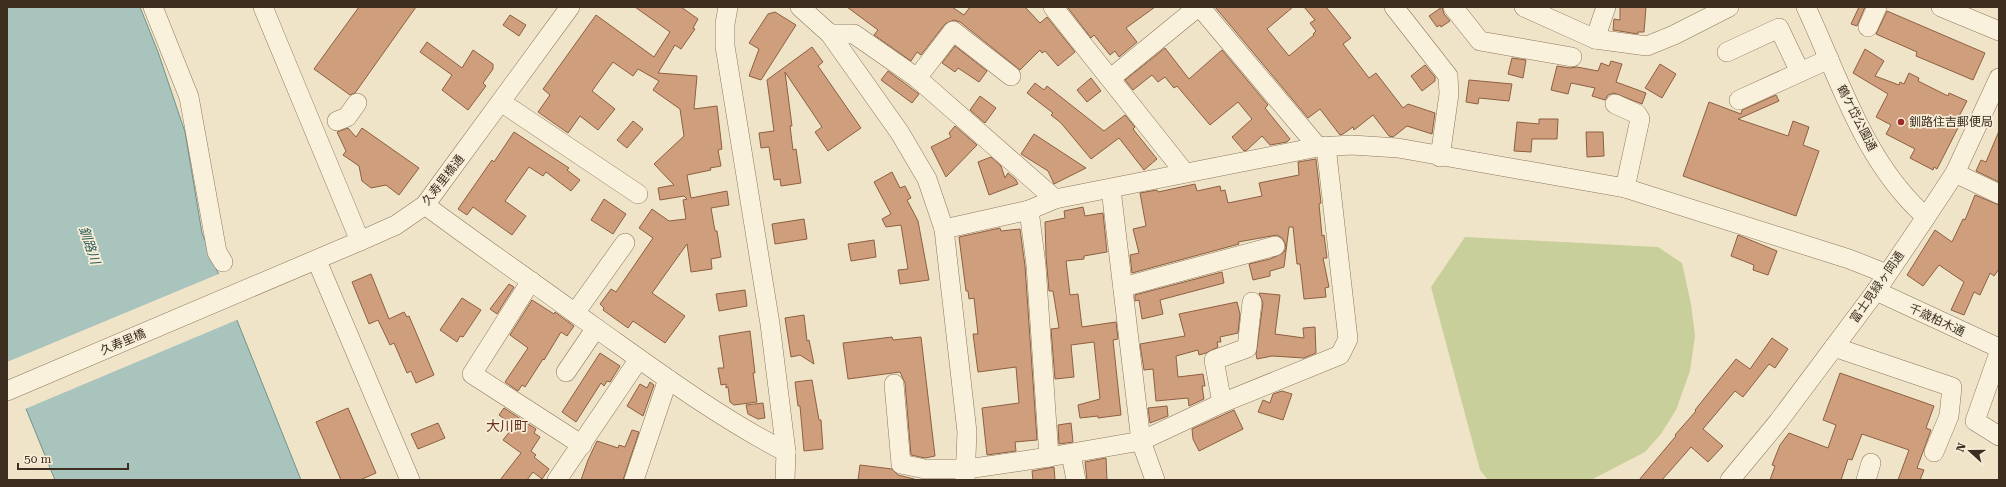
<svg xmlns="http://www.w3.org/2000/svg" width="2006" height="487" viewBox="0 0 2006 487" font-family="'Roboto Serif','Noto Sans JP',serif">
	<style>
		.green { fill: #c9cf9b }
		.water { fill: #a9c4bc; stroke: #6f938a }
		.pier { fill: #f0e4c8 }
		.building { fill: #cf9f7d; stroke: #8d5f41 }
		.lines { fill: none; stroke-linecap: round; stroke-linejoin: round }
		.minor-casing { stroke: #8d765c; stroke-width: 20 }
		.minor { stroke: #faf1dc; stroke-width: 19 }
		.poi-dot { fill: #9e2a2b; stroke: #f7eed8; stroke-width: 1.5 }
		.labels { text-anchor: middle; stroke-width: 3.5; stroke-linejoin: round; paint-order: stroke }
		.street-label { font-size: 12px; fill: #3d2e20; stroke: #f7eed8 }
		.poi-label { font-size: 12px; fill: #3d2e20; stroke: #f7eed8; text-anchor: start }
		.water-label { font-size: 13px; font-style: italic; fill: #2f5d5a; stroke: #f7eed8 }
		.quarter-label { font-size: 14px; fill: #6b2e1e; stroke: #f7eed8 }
	</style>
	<rect width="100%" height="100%" fill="#f0e4c8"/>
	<path class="green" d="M1465 237 1658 247 1682 263 1691 304 1695 336 1690 371 1676 410 1661 434 1645 452 1591 480H1488L1480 470 1431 287Z"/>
	<path class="water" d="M7 7H140L158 52 185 132 202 233 301 480H55L7 362Z"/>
	<path class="pier" d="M221 273 239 319 25 409 7 367V362Z"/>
	<g class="building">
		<path d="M359 7H416L355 93 350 95 314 69Z"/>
		<path d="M635 7H681L698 19 693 28 695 29 681 49 675 45 658 73 697 76 694 109 717 106 722 149 718 150 721 166 710 168 711 170 687 175 691 198 727 191 729 205 711 208 715 231H717L721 257 711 259 712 269 691 272 687 244 652 293 685 316 665 343 633 321 628 328 603 310 604 308 600 304 611 289 616 292 653 238 639 228 652 209 669 221 686 219 683 200 687 199 684 196 660 200 658 188 674 185 654 164 684 136 680 109 653 90 659 81 638 69 633 76 613 62 592 91 615 109 598 130 580 116 568 133 538 112 550 95 543 89 596 15 654 57 670 32Z"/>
		<path d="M847 7H952L964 15 970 7H1025L1040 23 1047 17 1075 52 1058 66 1045 51 1042 53 1040 50 1020 70 960 22 954 20 945 24 921 55 917 52 911 61 874 35 878 30Z"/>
		<path d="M1069 7H1155L1126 28 1137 42 1119 57 1115 51 1110 55 1094 35 1091 38 1068 8Z"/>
		<path d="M1215 7H1293L1267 29 1289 56 1314 35 1313 34 1316 31 1310 23 1315 20 1304 7H1326L1351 38 1343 44 1369 78 1376 73 1403 108 1408 104 1435 113 1432 134 1407 126 1393 137 1389 136 1373 115 1354 130 1353 127 1343 134 1340 135 1320 109 1308 118Z"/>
		<path d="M1442 7 1444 14 1450 21 1441 27 1440 25 1437 27 1429 16Z"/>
		<path d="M1620 7H1646L1644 32H1638V34L1613 30 1614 19 1620 20Z"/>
		<path d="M1859 7H1865L1857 26 1851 24Z"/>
		<path d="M1887 11 1985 53 1973 80 1916 56 1917 52 1876 34Z"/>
		<path d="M775 12 796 25 761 80 749 76 759 49 749 43 768 14Z"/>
		<path d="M510 15 526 25 519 36 503 25Z"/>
		<path d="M427 42 462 68 473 50 493 64V69L483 83 486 86 468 110 442 90 452 75 420 52Z"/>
		<path d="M955 46 987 71 979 82 958 68 955 72 942 63Z"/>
		<path d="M812 47 823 62 818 66 861 128 828 151 815 132 822 127 785 72 792 126H790L793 150 796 149 801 183 781 186 780 179 774 180 769 147 761 148 759 133 774 131 767 80Z"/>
		<path d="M1165 48 1189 79 1222 50 1268 105 1265 108 1290 139 1287 142 1270 145 1262 136 1247 150 1244 151 1232 137 1252 119 1238 102 1210 125 1177 86 1174 88 1165 77 1158 82 1152 75 1133 90 1125 80Z"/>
		<path d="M1865 49 1884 61 1875 76 1899 85 1900 82 1904 84 1909 73 1919 78 1918 81 1948 96 1949 93 1967 101 1958 118 1962 120 1937 169 1934 167 1933 170 1910 158 1915 149 1886 134 1891 125 1876 117 1888 94 1853 73Z"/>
		<path d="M1512 58 1526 60 1523 78 1508 74Z"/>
		<path d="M1611 61 1622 64 1616 82 1646 93 1642 104 1614 93 1608 95 1605 100 1592 96 1595 88 1571 83 1568 94 1551 90 1557 66 1570 68 1577 67 1598 71 1601 63 1609 66Z"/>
		<path d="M1660 64 1676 74 1662 98 1645 88Z"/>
		<path d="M1425 65 1435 77V81L1422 91 1411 76Z"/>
		<path d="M888 71 919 94 912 103 881 80Z"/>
		<path d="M1091 78 1101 91 1087 102 1077 90Z"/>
		<path d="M1469 80 1512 84 1509 101 1479 98 1478 104 1466 102Z"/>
		<path d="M1035 83 1044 90 1047 86 1104 131 1125 115 1135 127 1133 129 1157 159 1144 170 1119 138 1091 159 1061 123 1051 115 1053 113 1027 93Z"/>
		<path d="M1776 95 1779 101 1738 119 1788 136 1793 121 1809 127 1803 145 1819 151 1796 216 1683 176 1709 102 1741 114 1742 110Z"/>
		<path d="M980 96 996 108 985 123 970 110Z"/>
		<path d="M1539 119H1558L1557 139H1532L1531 152 1514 151 1517 122 1539 124Z"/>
		<path d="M633 121 643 129 627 148 617 140Z"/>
		<path d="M955 126 977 145 946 177 931 147 951 137 949 133Z"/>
		<path d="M348 128 356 137 362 128 419 168 399 195 386 185 371 188 362 181 359 166 343 155 346 151 337 132Z"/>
		<path d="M1999 131V182L1976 171 1981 160 1986 162Z"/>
		<path d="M514 132 569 168 567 170 580 180 571 191 546 172 543 176 529 167 505 201 526 216 512 235 473 207 467 215 458 209 492 160 494 162Z"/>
		<path d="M1586 132H1603L1604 156 1587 157Z"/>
		<path d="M1034 134 1086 168 1054 184 1048 171 1021 154Z"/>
		<path d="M991 157 1001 166 1005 178 1008 173 1016 180 1018 184 989 195 978 162Z"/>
		<path d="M1316 159 1321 203 1319 204 1322 236 1324 235 1327 258H1323L1329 287 1325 288 1326 297 1304 299 1300 264H1297L1293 227H1289L1284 267 1270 271V276L1253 280 1249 264 1270 259 1283 253 1286 248 1285 243 1282 238 1277 235 1238 242 1239 244 1132 273 1130 255 1139 253 1133 229 1146 226 1140 193 1157 190 1158 192 1195 184 1197 191 1220 186 1221 191 1225 190 1228 203 1262 196 1259 183 1299 175 1298 162Z"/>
		<path d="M892 172 900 188 905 186 911 198 907 200 918 221 929 280 900 284 898 270 908 269 901 225 886 227 882 219 891 214 874 182Z"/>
		<path d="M1975 195 1999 205V269L1994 276 1990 273 1980 295 1974 292 1964 315 1951 310 1964 282 1939 265 1923 286 1907 275 1935 230 1952 242 1963 219 1965 220Z"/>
		<path d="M604 199 626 214 613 234 591 220Z"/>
		<path d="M1083 207 1085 216 1103 213 1107 252 1084 256V259L1066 261 1070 295 1078 294 1082 327 1116 322 1118 339 1113 340 1121 415 1098 418V416L1080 418 1078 405 1100 399 1094 342 1071 345 1074 377 1055 379 1051 329 1059 328 1053 291H1049L1046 256 1045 222 1065 218 1064 211Z"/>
		<path d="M804 219 807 239 775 244 772 224Z"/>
		<path d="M1000 228 1001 231 1020 229 1025 266 1037 440 1015 442 1016 451 987 455 982 408 1019 403 1016 367 978 372 973 334H978L974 298 969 299 968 291H966L959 237Z"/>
		<path d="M1738 235 1777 251 1768 275 1753 270 1754 265 1731 256Z"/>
		<path d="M874 240 876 257 851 261 848 244Z"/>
		<path d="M1222 272 1224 283 1160 300 1163 314 1142 319 1139 300 1135 301V295Z"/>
		<path d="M371 274 389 319 404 312 407 317 409 316 434 375 416 383 411 371 407 373 394 343 390 345 378 320 369 324 352 282Z"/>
		<path d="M509 284 514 287 497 314 490 309Z"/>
		<path d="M745 290 747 306 719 311 716 294Z"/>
		<path d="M1259 293 1280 295 1275 334 1304 338 1303 328 1315 327 1316 353 1304 358 1272 356 1257 359 1256 354 1263 303Z"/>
		<path d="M462 298 481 310 463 337 460 336 457 342 440 330Z"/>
		<path d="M532 300 554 314 555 312 574 326 567 336 561 332 544 360 543 359 525 387 522 385 518 391 505 382 528 348 510 335Z"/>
		<path d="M1237 302 1240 314 1238 333 1220 337 1221 342H1217L1218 347 1206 353 1199 355 1198 350 1176 356 1178 377 1203 374 1205 386H1202L1204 399 1189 406 1188 398 1156 401 1153 369 1144 370 1140 344 1185 336 1179 314Z"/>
		<path d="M804 315 807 341 809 340 814 364 800 355 791 357 785 318Z"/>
		<path d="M750 331 755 373H753L757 402 734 405 730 402 728 387 726 388V384L721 385 718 368H724L719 336Z"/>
		<path d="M892 337 893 340 921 337 935 456 925 458 911 455 905 383 900 372 848 379 843 343Z"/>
		<path d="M1772 338 1788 349 1775 368 1769 364 1743 397 1735 391 1703 429 1723 446 1708 462 1691 447 1662 480H1639L1676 436 1675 435 1696 411 1695 410 1736 359 1750 369Z"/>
		<path d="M600 353 620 366 610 382 607 381 604 386 601 383 576 422 562 412Z"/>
		<path d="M1840 373 1934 406 1926 428 1931 430 1917 468 1924 470 1920 480H1898L1909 450 1862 434 1852 460 1848 459 1841 480H1770L1775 466 1772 465 1780 445 1789 433 1828 448 1836 425 1823 420Z"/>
		<path d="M812 380 819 420H821L823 449 804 451 800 406H798L795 382Z"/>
		<path d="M650 382 654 385 643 416 627 406 640 384 647 388Z"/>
		<path d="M1282 391 1292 394 1283 420 1258 412 1263 400 1270 403 1273 394Z"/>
		<path d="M763 403 765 418 758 419 748 414 746 405Z"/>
		<path d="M1167 406 1168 416 1150 423 1148 408Z"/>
		<path d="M348 408 376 473 360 480H341L316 422Z"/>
		<path d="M504 408 536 429 534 433 540 437 531 451 536 455 534 457 549 469 542 479 533 472 527 480H500L521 453 503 440 514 426 499 415Z"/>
		<path d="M1234 410 1243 429 1199 451 1193 439 1192 429Z"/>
		<path d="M438 423 445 438 418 449 411 434Z"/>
		<path d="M1071 423 1073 442 1059 444 1058 425Z"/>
		<path d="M632 430 639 432 623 480H581L588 460 597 441 618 448 619 445 625 447Z"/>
		<path d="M1106 458 1107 480H1087L1085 462Z"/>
		<path d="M860 465 892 469 898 475 918 480H858Z"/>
		<path d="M1054 467 1055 480H1033L1032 471Z"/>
	</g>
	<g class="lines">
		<defs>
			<g id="minor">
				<path d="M153 7 189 97 217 252 223 262"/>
				<path d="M263 7 360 241"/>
				<path d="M728 7 725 24V46L770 324 786 452 785 480"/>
				<path d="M800 7 830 34 900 133 927 179 944 229 967 432 965 480"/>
				<path d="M1053 7 1185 173"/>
				<path d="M1200 7 1318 147"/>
				<path d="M1394 7 1448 76 1449 94 1440 157"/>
				<path d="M1453 7 1480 41 1572 57"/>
				<path d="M1524 7 1595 39 1606 7"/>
				<path d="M1806 7C1840 80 1864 162 1926 217"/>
				<path d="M1941 7 1999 31"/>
				<path d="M1868 27 1877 7"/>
				<path d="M830 34H854L917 78 1055 199"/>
				<path d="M1595 39 1647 46 1674 35 1729 7"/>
				<path d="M1727 52 1779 28 1800 72"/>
				<path d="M917 78 953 31 1011 76"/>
				<path d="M1111 78 1198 7"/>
				<path d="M1739 100 1829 59"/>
				<path d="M501 102 638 194"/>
				<path d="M1615 104 1637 114 1640 119 1625 188"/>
				<path d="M337 121 347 117 357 103"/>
				<path d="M1955 173 1999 194"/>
				<path d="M1111 189 1141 441 1155 480"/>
				<path d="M425 205C480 246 537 285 593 326 655 370 718 417 786 452"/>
				<path d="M1029 210 1036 265 1049 457"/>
				<path d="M944 229 1029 210 1055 199 1318 147 1352 145 1398 148 1625 188 1849 259 1887 274"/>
				<path d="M317 261 410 480"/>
				<path d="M531 281 472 374 582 445"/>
				<path d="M1123 287 1275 246"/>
				<path d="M1876 291 1999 348"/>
				<path d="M575 313 625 243"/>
				<path d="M1834 347 1952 387 1949 416 1934 452"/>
				<path d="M1999 353 1975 421 1999 436"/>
				<path d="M566 372 596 328"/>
				<path d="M894 384 901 464 925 469H967L1049 457 1141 441 1222 403 1340 355 1348 339 1326 146"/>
				<path d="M7 391 360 241 396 225 425 205 570 7"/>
				<path d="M1222 403 1214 360 1247 348 1252 302"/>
				<path d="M1071 454 1076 480"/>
				<path d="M557 480 639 359"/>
				<path d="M634 480 668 379"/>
				<path d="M1730 480 1778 422 1876 291 1926 217 1955 173 1999 78"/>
				<path d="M1866 480 1871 463"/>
			</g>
		</defs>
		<use href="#minor" class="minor-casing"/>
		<use href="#minor" class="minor"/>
	</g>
	<circle class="poi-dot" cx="1901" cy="122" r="4"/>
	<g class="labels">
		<g class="street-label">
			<text transform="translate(1857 118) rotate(63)" y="4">鶴ケ岱公園通</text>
			<text transform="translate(443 180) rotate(-52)" y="4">久寿里橋通</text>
			<text transform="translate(1877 287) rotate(-55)" y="4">富士見緑ヶ岡通</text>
			<text transform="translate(1937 320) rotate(25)" y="4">千歳柏木通</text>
			<text transform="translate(123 342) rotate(-23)" y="4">久寿里橋</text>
		</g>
		<g class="poi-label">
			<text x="1909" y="126">釧路住吉郵便局</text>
		</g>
		<g class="water-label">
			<text transform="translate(90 245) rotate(71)" y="5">釧路川</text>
		</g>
		<g class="quarter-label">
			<text x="507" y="431">大川町</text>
		</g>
	</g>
	<rect width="2006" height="487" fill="none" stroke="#3d2e20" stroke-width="16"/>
	<g transform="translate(1970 451) rotate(291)" stroke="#f7eed8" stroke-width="3" paint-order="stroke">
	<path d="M0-3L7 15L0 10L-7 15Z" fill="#3d2e20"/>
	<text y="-6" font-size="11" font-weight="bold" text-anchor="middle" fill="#3d2e20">N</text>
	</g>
	<path d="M18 463v6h110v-6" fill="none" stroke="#3d2e20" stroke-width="2"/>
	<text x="24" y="463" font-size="12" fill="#3d2e20" stroke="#f7eed8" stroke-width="3" paint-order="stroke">50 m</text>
</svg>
